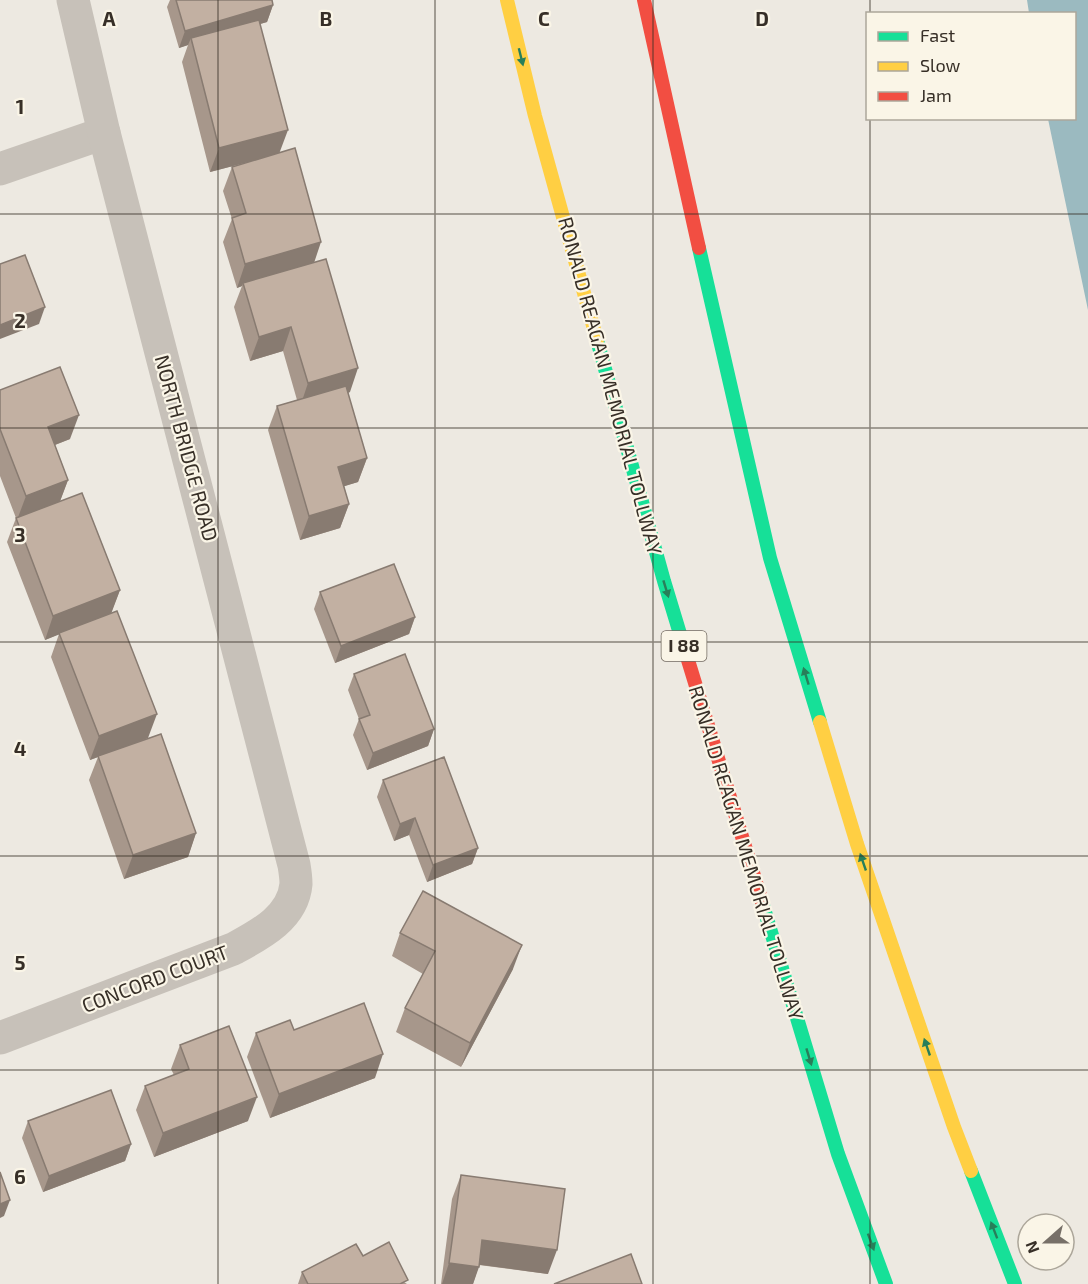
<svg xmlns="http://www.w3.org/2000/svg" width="1088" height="1284" viewBox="0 0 1088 1284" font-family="'Exo 2',sans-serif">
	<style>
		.water { fill: #9bbac0 }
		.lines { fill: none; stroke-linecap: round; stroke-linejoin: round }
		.street { stroke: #c7c1b9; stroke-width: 33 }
		.fast { stroke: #16e098; stroke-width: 14 }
		.slow { stroke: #ffcf43; stroke-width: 14 }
		.jam { stroke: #f24e42; stroke-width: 14 }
		.wall { fill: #a7978b }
		.shaded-wall { fill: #887b71 }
		.building { fill: #c2b0a2; stroke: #887b71; stroke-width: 1.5 }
		.oneway { fill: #287f5a }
		.grid { fill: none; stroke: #372f27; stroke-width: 1.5; stroke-opacity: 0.55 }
		.labels { text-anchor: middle; stroke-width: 4.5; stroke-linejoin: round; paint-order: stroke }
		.shield { fill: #faf5e7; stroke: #726a61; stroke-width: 1.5 }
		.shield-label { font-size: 18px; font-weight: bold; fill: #372f27 }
		.street-label { font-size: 20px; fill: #372f27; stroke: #faf5e7 }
		.grid-label { font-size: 20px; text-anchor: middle; font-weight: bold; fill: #372f27; stroke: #faf5e7; stroke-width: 4.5; stroke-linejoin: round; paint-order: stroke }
	</style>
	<rect width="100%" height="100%" fill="#ede9e1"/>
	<path class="water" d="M1027 0H1088V310L1048 119 1074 118V14L1029 13Z"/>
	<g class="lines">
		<g class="street">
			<path d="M0 169 104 133"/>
			<path d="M0 1038 233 949C259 935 293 918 296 884 296 878 295 871 294 865L104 133 73 0"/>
		</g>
		<g class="fast">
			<path d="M699 248 770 558 820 722"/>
			<path d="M597 340 664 581 684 647"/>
			<path d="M762 902 838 1154 886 1284"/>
			<path d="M971 1171 1015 1284"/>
		</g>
		<g class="slow">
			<path d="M507 0 535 116 597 340"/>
			<path d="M820 722 857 844 954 1127 971 1171"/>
		</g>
		<g class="jam">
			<path d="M644 0 699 248"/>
			<path d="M684 647 762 902"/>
		</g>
	</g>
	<g class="wall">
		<path d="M170 0H272L273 5 267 22 260 24 279 153 314 262 350 392 348 393 367 458 358 482 344 486 349 504 340 528 300 540 268 430 277 406 297 400 283 351 250 361 234 307 242 286 237 288 223 242 232 219 223 191 232 167 260 159 210 172 182 62 188 45 179 48 167 7Z"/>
		<path d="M0 390 70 439 55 445 68 480 60 501 120 590 111 613 148 738 131 745 196 833 188 857 124 879 89 780 98 757 90 760 51 657 59 634 45 640 7 542 16 518 0 476Z"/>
		<path d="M320 592 415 617 409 634 335 663 314 609Z"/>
		<path d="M354 674 434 729 428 746 367 770 353 735 359 719 348 690Z"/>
		<path d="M383 780 478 848 472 864 427 882 409 835 394 841 377 797Z"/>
		<path d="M400 933 513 969 461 1067 396 1032 405 1008 423 974 392 956Z"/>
		<path d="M294 1030 375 1078 270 1118 247 1057 256 1033Z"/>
		<path d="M180 1045 248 1121 154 1157 136 1110 145 1086 174 1075 171 1069Z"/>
		<path d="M28 1121 131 1144 125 1161 43 1192 22 1138Z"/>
		<path d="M461 1175 548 1274 479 1265 473 1284H441L452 1199Z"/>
		<path d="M363 1256 407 1284H298L302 1272Z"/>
	</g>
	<g class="shaded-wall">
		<path d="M273 5 267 22 192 44 191 38 188 45 179 48 185 31Z"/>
		<path d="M288 130 279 154 210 172 219 148Z"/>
		<path d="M321 242 313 266 243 283 242 286 237 288 245 264Z"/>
		<path d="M45 307 39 324 0 339V325Z"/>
		<path d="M291 327 283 351 250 361 259 337Z"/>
		<path d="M358 368 350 392 300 407 308 383Z"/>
		<path d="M79 415 70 439 39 451 48 427Z"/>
		<path d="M367 458 358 482 329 491 338 467Z"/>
		<path d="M68 480 59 504 17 520 26 496Z"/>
		<path d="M349 504 340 528 300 540 309 516Z"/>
		<path d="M120 590 111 614 45 640 53 616Z"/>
		<path d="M415 617 409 634 335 663 341 646Z"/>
		<path d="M157 714 148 738 90 760 99 736Z"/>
		<path d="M434 729 428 746 367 770 373 753Z"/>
		<path d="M415 818 409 835 394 841 400 824Z"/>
		<path d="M196 833 188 857 124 879 133 855Z"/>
		<path d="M478 848 472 864 427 882 433 865Z"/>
		<path d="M522 945 513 969 461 1067 470 1043Z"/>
		<path d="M383 1054 375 1078 270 1118 279 1094Z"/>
		<path d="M257 1097 248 1121 154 1157 163 1133Z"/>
		<path d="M131 1144 125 1161 43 1192 49 1176Z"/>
		<path d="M10 1200 4 1216 0 1218V1204Z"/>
		<path d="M482 1240 557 1250 548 1274 474 1264Z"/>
		<path d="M449 1263 479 1267 473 1284H442Z"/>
	</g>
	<g class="building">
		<path d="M176 0H272L273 5 185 31Z"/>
		<path d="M259 20 288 130 219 148 191 38Z"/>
		<path d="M295 148 321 242 245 264 232 218 246 213 232 167Z"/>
		<path d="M25 255 45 307 0 325V264Z"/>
		<path d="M326 259 358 368 308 383 291 327 259 337 243 283Z"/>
		<path d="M60 367 79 415 48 427 68 480 26 496 0 429V390Z"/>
		<path d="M346 386 367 458 338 467 349 504 309 516 277 406Z"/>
		<path d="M82 493 120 590 53 616 16 518Z"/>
		<path d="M394 564 415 617 341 646 320 592Z"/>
		<path d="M117 611 157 714 99 736 59 633Z"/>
		<path d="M405 654 434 729 373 753 359 719 370 715 354 674Z"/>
		<path d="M161 734 196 833 133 855 98 756Z"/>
		<path d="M444 757 478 848 433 865 415 818 400 824 383 780Z"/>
		<path d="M423 891 522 945 470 1043 405 1008 435 951 400 933Z"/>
		<path d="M364 1003 383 1054 279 1094 256 1033 290 1020 294 1030Z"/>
		<path d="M229 1026 257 1097 163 1133 145 1086 189 1069 180 1045Z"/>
		<path d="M111 1090 131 1144 49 1176 28 1121Z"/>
		<path d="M0 1172 10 1200 0 1204Z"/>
		<path d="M461 1175 565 1189 557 1250 482 1240 479 1267 449 1263Z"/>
		<path d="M389 1242 408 1280 400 1284H308L302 1272 356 1244 363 1256Z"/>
		<path d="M631 1254 642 1284H554Z"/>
	</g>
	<defs><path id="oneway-solid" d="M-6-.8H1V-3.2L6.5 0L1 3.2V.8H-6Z" transform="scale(1.5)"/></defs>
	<g class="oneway">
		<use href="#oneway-solid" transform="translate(521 57) rotate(76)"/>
		<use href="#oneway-solid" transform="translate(666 589) rotate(73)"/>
		<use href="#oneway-solid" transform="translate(806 676) rotate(-107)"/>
		<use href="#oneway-solid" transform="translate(863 862) rotate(-109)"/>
		<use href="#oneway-solid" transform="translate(927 1047) rotate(-109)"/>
		<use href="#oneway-solid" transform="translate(809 1057) rotate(73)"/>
		<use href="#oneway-solid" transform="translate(994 1230) rotate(-111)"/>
		<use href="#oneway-solid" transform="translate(871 1242) rotate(70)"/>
	</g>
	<path class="grid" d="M218 0V1284M435 0V1284M653 0V1284M870 0V14M870 118V1284M0 214H1088M0 428H1088M0 642H1088M0 856H1088M0 1070H1088"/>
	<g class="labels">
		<rect class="shield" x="661.5" y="631" width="45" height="30" rx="4.5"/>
		<g class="shield-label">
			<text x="684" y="652">I 88</text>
		</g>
		<g class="street-label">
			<text transform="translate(610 386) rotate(75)" y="7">RONALD REAGAN MEMORIAL TOLLWAY</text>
			<text transform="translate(186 448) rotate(75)" y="7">NORTH BRIDGE ROAD</text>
			<text transform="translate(746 853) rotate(73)" y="7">RONALD REAGAN MEMORIAL TOLLWAY</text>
			<text transform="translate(155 979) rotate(-21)" y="7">CONCORD COURT</text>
		</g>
	</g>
	<g class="grid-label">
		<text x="109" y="26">A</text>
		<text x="326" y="26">B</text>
		<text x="544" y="26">C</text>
		<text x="762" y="26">D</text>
		<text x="20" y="114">1</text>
		<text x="20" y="328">2</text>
		<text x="20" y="542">3</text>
		<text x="20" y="756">4</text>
		<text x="20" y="970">5</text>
		<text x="20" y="1184">6</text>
	</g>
	<rect x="866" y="12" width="210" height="108" fill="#faf5e7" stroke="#aca69a" stroke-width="1.5"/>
	<rect x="878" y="32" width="30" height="9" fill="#16e098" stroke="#aca69a" stroke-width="1.5"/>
	<text x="920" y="42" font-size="18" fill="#372f27">Fast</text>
	<rect x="878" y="62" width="30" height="9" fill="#ffcf43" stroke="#aca69a" stroke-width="1.5"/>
	<text x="920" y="72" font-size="18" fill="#372f27">Slow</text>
	<rect x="878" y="92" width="30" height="9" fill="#f24e42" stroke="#aca69a" stroke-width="1.5"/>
	<text x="920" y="102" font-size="18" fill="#372f27">Jam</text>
	<g transform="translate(1046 1242) rotate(249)"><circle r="28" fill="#faf5e7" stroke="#aca69a" stroke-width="1.5"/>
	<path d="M0-4.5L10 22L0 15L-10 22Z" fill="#777068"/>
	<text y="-9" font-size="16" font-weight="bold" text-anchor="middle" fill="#372f27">N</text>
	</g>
</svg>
